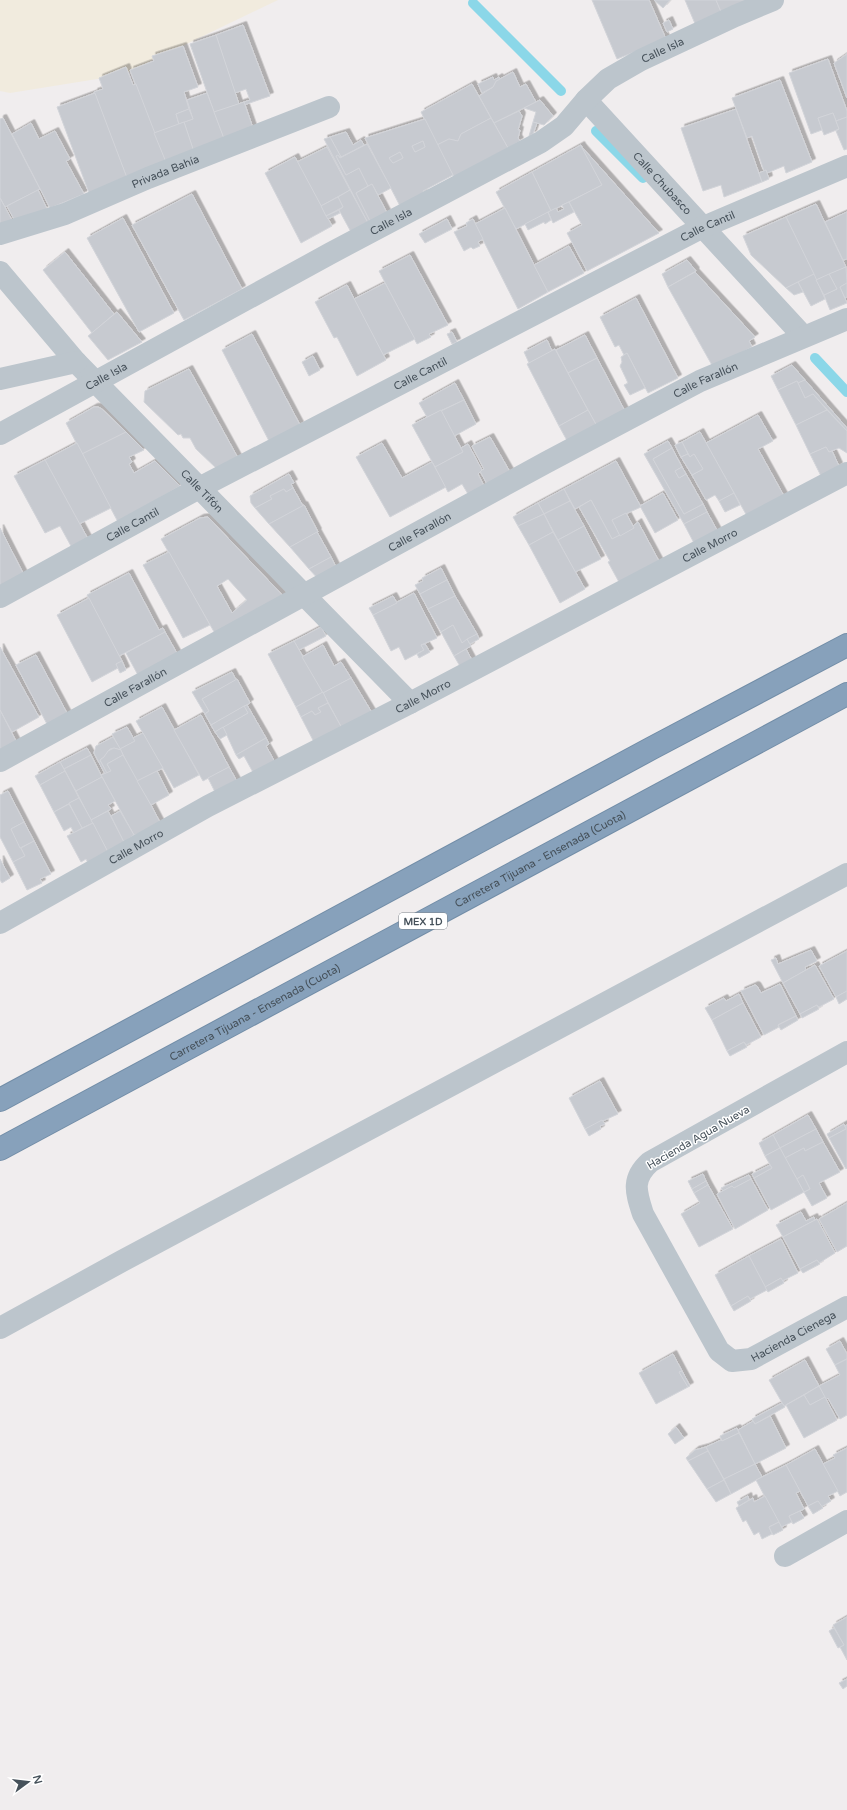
<svg xmlns="http://www.w3.org/2000/svg" width="847" height="1810" viewBox="0 0 847 1810" font-family="'Varela Round',sans-serif">
	<style>
		.sand { fill: #f1ebde }
		.lines { fill: none; stroke-linecap: round; stroke-linejoin: round }
		.stream { stroke: #8bd7e8; stroke-width: 10 }
		.building { fill: #c7cad0; stroke: #d2d4d9; fill-rule: evenodd; filter: url(#shadow) }
		.motorway-casing { stroke: #728da7; stroke-width: 24 }
		.minor { stroke: #bcc5cc; stroke-width: 22 }
		.tertiary { stroke: #bcc5cc; stroke-width: 22 }
		.motorway { stroke: #87a1bb; stroke-width: 22 }
		.labels { text-anchor: middle; stroke-width: 3; stroke-linejoin: round; paint-order: stroke }
		.shield { fill: #fff; stroke: #7e858c; stroke-width: 1 }
		.shield-label { font-size: 10px; font-weight: bold; fill: #46515a }
		.street-label { font-size: 11px; fill: #46515a; stroke: #fff }
	</style>
	<defs>
		<filter id="shadow"><feDropShadow dx="3.5" dy="-3.5" stdDeviation="0" flood-color="#0004"/></filter>
	</defs>
	<rect width="100%" height="100%" fill="#f0edee"/>
	<path class="sand" d="M0 0H278L122 75 10 93 0 91Z"/>
	<g class="lines">
		<g class="stream">
			<path d="M473 3 561 91"/>
			<path d="M596 131 643 178"/>
			<path d="M815 358 847 392"/>
		</g>
	</g>
	<g class="building">
		<path d="M592 0H649L666 39 617 59Z"/>
		<path d="M654 0H670L663 8Z"/>
		<path d="M685 0H716L722 14 696 26Z"/>
		<path d="M716 0H746L722 14Z"/>
		<path d="M669 20 673 29 667 32 663 23Z"/>
		<path d="M243 25 270 96 244 105V102L250 100 246 89 235 93 216 35Z"/>
		<path d="M216 35 239 104 214 112 190 44Z"/>
		<path d="M183 46 198 87 184 92 189 109 176 114 179 125 154 133 130 70 154 61 152 56Z"/>
		<path d="M847 54V98L834 63Z"/>
		<path d="M828 59 847 111V117L836 121 833 113 818 118 822 130 811 134 789 73Z"/>
		<path d="M126 67 133 85 136 84 166 162 127 178 94 92 103 89 99 78Z"/>
		<path d="M513 72 520 87 526 84 536 102 494 123 479 96 493 87 496 81Z"/>
		<path d="M493 77 494 80 499 77 500 79 496 81 493 87 482 93 478 84Z"/>
		<path d="M780 80 812 162 786 173 784 166 767 173 766 170 764 171 752 136 747 138 732 98Z"/>
		<path d="M472 84 491 118 461 134 458 141 449 139 437 145 421 112Z"/>
		<path d="M95 93 127 178 89 193 57 107Z"/>
		<path d="M207 93 225 141 194 152 184 122 193 119 187 100Z"/>
		<path d="M540 100 553 116 544 125 533 122 536 112 524 108Z"/>
		<path d="M244 102 254 131 225 141 214 112Z"/>
		<path d="M189 109 193 119 179 124 176 114Z"/>
		<path d="M736 109 762 182 724 197 721 185 703 191 681 128Z"/>
		<path d="M519 111 522 116 518 130H520L518 138 520 141 508 148 494 123Z"/>
		<path d="M833 113 839 129 824 135 818 118Z"/>
		<path d="M847 117V149L844 150 836 131 839 129 836 121Z"/>
		<path d="M3 118 40 189 5 207 0 198V119Z"/>
		<path d="M491 118 508 148 454 177 437 145 449 139 458 141 461 134Z"/>
		<path d="M425 119 453 175 423 191 424 193 400 206 365 138ZM423 141 425 147 415 152 412 146ZM400 152 403 158 393 163 389 158Z"/>
		<path d="M184 122 194 152 166 162 154 133Z"/>
		<path d="M533 122 537 123 533 134 529 136Z"/>
		<path d="M31 123 39 139 55 131 70 159 66 161 84 194 50 208 12 134Z"/>
		<path d="M346 132 353 145 361 140 364 145 341 157 330 137Z"/>
		<path d="M330 137 341 157 336 156 346 175 359 168 368 186 356 193 370 221 368 223 324 139Z"/>
		<path d="M423 141 425 147 415 152 412 146Z"/>
		<path d="M367 144 391 188 378 195 372 184 368 186 359 168 346 175 336 156 338 155 340 158Z"/>
		<path d="M581 145 602 185 551 211 532 172Z"/>
		<path d="M581 146 659 233 587 271 567 233 582 225 569 202 602 185Z"/>
		<path d="M327 147 350 190 321 206 297 162Z"/>
		<path d="M400 152 403 158 393 163 389 158Z"/>
		<path d="M295 157 332 226 301 243 265 173Z"/>
		<path d="M766 170 769 179 762 182 759 173Z"/>
		<path d="M532 172 551 211 516 229 496 192Z"/>
		<path d="M372 184 387 213 370 221 356 193Z"/>
		<path d="M38 190 47 209 15 221 7 206Z"/>
		<path d="M350 190 368 223 351 232 339 210 343 207 338 197Z"/>
		<path d="M192 194 242 289 184 320 132 225Z"/>
		<path d="M338 197 343 207 326 216 321 206Z"/>
		<path d="M0 198 13 222 0 227Z"/>
		<path d="M569 202 574 212 553 223 548 212 556 208 558 212 564 209 562 205Z"/>
		<path d="M816 204 846 267 816 280 786 217Z"/>
		<path d="M505 208 548 292 518 309 475 224Z"/>
		<path d="M339 210 340 213 328 219 326 216Z"/>
		<path d="M548 212 551 220 545 224 544 222 528 230 525 224Z"/>
		<path d="M847 212V259L843 260 825 222Z"/>
		<path d="M786 217 814 274 786 288 751 255 743 236Z"/>
		<path d="M123 218 174 313 139 332 87 238Z"/>
		<path d="M447 219 452 229 425 243 419 234Z"/>
		<path d="M473 219 483 239 478 242 480 246 473 249 471 247 464 251 454 232 467 226 466 223Z"/>
		<path d="M569 246 584 273 548 292 534 265Z"/>
		<path d="M65 252 114 314 92 333 43 270Z"/>
		<path d="M410 255 448 325 429 334 431 337 417 344 379 271Z"/>
		<path d="M687 260 696 271 668 287 662 274Z"/>
		<path d="M846 267 847 283 840 287 847 303 830 310 824 295 837 289 829 274Z"/>
		<path d="M695 272 755 337 749 341 752 347 713 367 668 287Z"/>
		<path d="M814 274 825 299 811 306 798 282Z"/>
		<path d="M829 274 837 289 824 295 816 280Z"/>
		<path d="M798 282 803 292 794 295 786 288Z"/>
		<path d="M385 283 415 339 383 355 354 299Z"/>
		<path d="M847 283V297L845 298 840 287Z"/>
		<path d="M347 285 386 360 357 376 337 337 334 338 315 302Z"/>
		<path d="M636 298 678 378 648 393 627 353 624 355 619 345 615 347 600 317Z"/>
		<path d="M117 312 142 342 108 360 88 336Z"/>
		<path d="M452 332 457 342 452 344 447 334Z"/>
		<path d="M252 334 300 425 269 441 222 350Z"/>
		<path d="M585 335 597 358 568 373 556 350Z"/>
		<path d="M547 340 552 351 529 363 524 352Z"/>
		<path d="M555 349 588 410 559 426 527 364Z"/>
		<path d="M627 353 645 388 630 395 624 385 628 383 620 366 622 362 621 357Z"/>
		<path d="M313 356 320 370 309 376 302 362Z"/>
		<path d="M597 358 627 415 599 430 568 373Z"/>
		<path d="M792 365 805 380 798 383 797 381 778 390 771 376Z"/>
		<path d="M189 369 238 458 217 469 196 449 190 438H183L181 434 178 435 144 402 145 391Z"/>
		<path d="M805 380 847 428V431L813 394 805 398 798 383Z"/>
		<path d="M797 381 805 398 813 394 827 410 796 425 778 390Z"/>
		<path d="M455 383 464 400 427 417 419 403Z"/>
		<path d="M464 400 476 424 454 436 441 411Z"/>
		<path d="M94 407H98L102 409 126 432 82 454 66 423Z"/>
		<path d="M441 410 463 452 435 467 412 425Z"/>
		<path d="M588 410 599 430 570 446 559 426Z"/>
		<path d="M827 410 847 431V453L839 448 829 452 826 447 810 454 796 425Z"/>
		<path d="M758 415 773 441 758 449 784 496 747 516 706 443Z"/>
		<path d="M126 432 144 450 129 457 132 462 129 464 134 473 155 461 180 486 118 522 82 454Z"/>
		<path d="M700 432 734 493 719 501 715 495 706 500 692 475 703 469 694 454 690 457 682 442Z"/>
		<path d="M490 437 510 472 487 484 480 471 484 469 472 446Z"/>
		<path d="M668 441 672 448 653 459 684 514 703 504 707 512 684 524 644 454Z"/>
		<path d="M682 442 688 454 681 457 675 445Z"/>
		<path d="M77 443 111 508 79 524 45 460Z"/>
		<path d="M382 443 402 478 432 462 446 487 390 517 356 457Z"/>
		<path d="M468 444 482 470 478 474 484 486 468 494 462 484 448 492 435 467 463 452 461 448Z"/>
		<path d="M826 447 829 452 832 451 839 466 821 476 810 454Z"/>
		<path d="M672 448 682 467 675 471 679 478 686 474 703 504 684 514 653 459Z"/>
		<path d="M688 454 690 457 694 454 703 469 692 475 681 457Z"/>
		<path d="M45 460 88 539 72 548 60 526 45 533 14 476Z"/>
		<path d="M616 461 641 507 612 520 620 535 612 539 591 500 575 509 564 489Z"/>
		<path d="M682 467 686 474 679 478 675 471Z"/>
		<path d="M289 474 294 483 291 484 293 488 286 492 284 489 270 496 272 499 255 508 251 503 250 496Z"/>
		<path d="M293 488 303 506 269 524 255 508 272 499 270 496 284 489 286 492Z"/>
		<path d="M564 489 570 501 544 514 538 503Z"/>
		<path d="M663 493 678 520 655 533 640 506Z"/>
		<path d="M734 493 740 505 725 512 719 501Z"/>
		<path d="M591 500 612 539 634 528 633 526 638 522 660 563 620 584 608 562 610 561 579 507Z"/>
		<path d="M570 501 584 526 558 540 544 514Z"/>
		<path d="M538 503 544 514 518 526 513 517Z"/>
		<path d="M304 505 318 532 290 547 269 524Z"/>
		<path d="M707 512 718 532 695 545 684 524Z"/>
		<path d="M626 513 634 528 620 536 612 520Z"/>
		<path d="M544 514 553 532 529 545 518 526Z"/>
		<path d="M208 517 288 601 217 637 161 539 200 518ZM228 579 247 600 232 613 217 586Z"/>
		<path d="M584 526 601 559 575 572 558 540Z"/>
		<path d="M0 528 24 575 0 587Z"/>
		<path d="M317 532 331 557 309 569 290 547Z"/>
		<path d="M553 532 585 589 560 603 529 545Z"/>
		<path d="M169 552 210 625 183 638 143 565Z"/>
		<path d="M331 557 338 571 320 581 309 569Z"/>
		<path d="M441 568 447 580 420 594 415 585 423 581 422 578Z"/>
		<path d="M129 573 159 630 163 628 165 632 119 656 87 595Z"/>
		<path d="M447 580 455 596 428 609 420 594Z"/>
		<path d="M414 593 437 638 421 645 424 650 405 660 399 647 391 651 373 615Z"/>
		<path d="M393 596 397 603 373 615 369 608Z"/>
		<path d="M455 596 477 634 462 643 453 625 441 632 428 609Z"/>
		<path d="M89 598 122 661 116 664 118 668 92 682 57 615Z"/>
		<path d="M453 625 462 643 467 639 471 646 454 656 441 632Z"/>
		<path d="M321 627 326 636 299 650 294 641Z"/>
		<path d="M165 632 179 657 139 677 126 653Z"/>
		<path d="M477 634 479 639 470 644 467 639Z"/>
		<path d="M294 641 323 692 296 707 268 654Z"/>
		<path d="M425 644 430 652 419 658 417 654 424 650 421 645Z"/>
		<path d="M323 645 334 666 341 662 351 678 323 693 302 657Z"/>
		<path d="M0 647 39 717 12 732 0 710Z"/>
		<path d="M466 649 473 662 461 668 454 656Z"/>
		<path d="M36 655 68 715 48 726 16 665Z"/>
		<path d="M122 661 126 670 120 673 116 664Z"/>
		<path d="M232 672 236 680 202 699 209 711 205 714 192 692Z"/>
		<path d="M351 678 374 716 344 732 323 693Z"/>
		<path d="M237 679 250 703 211 725 205 714 209 711 202 699Z"/>
		<path d="M323 692 328 703 318 708 321 712 315 715 312 711 301 717 296 707Z"/>
		<path d="M328 703 344 732 316 746 301 717 312 711 315 715 321 712 318 708Z"/>
		<path d="M247 705 266 738 236 755 223 727 248 713 244 706Z"/>
		<path d="M244 706 248 713 215 732 211 725Z"/>
		<path d="M162 707 199 775 174 788 136 721Z"/>
		<path d="M0 710 17 743 0 753Z"/>
		<path d="M201 715 229 767 203 781 174 730Z"/>
		<path d="M127 727 135 741 120 749 112 734Z"/>
		<path d="M223 727 227 735 220 739 215 732Z"/>
		<path d="M143 733 163 768 137 781 120 749 135 741 133 738Z"/>
		<path d="M113 737 121 750 114 748 110 749 104 757 100 760 107 773 105 774 94 753 96 746Z"/>
		<path d="M266 738 269 744 266 746 276 764 255 776 244 756 239 759 236 755Z"/>
		<path d="M87 748 91 755 64 769 60 762Z"/>
		<path d="M114 748 121 750 123 755 107 764 111 771 107 773 100 760 104 757 108 751Z"/>
		<path d="M91 755 102 777 76 791 64 769Z"/>
		<path d="M123 755 151 805 163 828 134 835 101 775 111 771 107 764Z"/>
		<path d="M60 762 65 771 40 785 35 776Z"/>
		<path d="M229 767 240 787 218 798 208 778Z"/>
		<path d="M65 771 79 798 54 812 40 785Z"/>
		<path d="M157 771 169 795 151 805 137 781Z"/>
		<path d="M102 777 115 801 108 805 111 809 91 820 76 791Z"/>
		<path d="M8 791 24 822 11 829 25 856 13 862 0 837V795Z"/>
		<path d="M79 798 93 823 82 828 69 803Z"/>
		<path d="M69 804 82 828 74 833 71 827 64 831 54 812Z"/>
		<path d="M108 811 124 842 110 856 91 820Z"/>
		<path d="M120 811 134 835 124 842 111 816Z"/>
		<path d="M24 822 34 841 20 848 11 829Z"/>
		<path d="M93 823 110 856 90 867 86 859 81 862 67 836Z"/>
		<path d="M34 841 51 874 40 879 42 883 27 890 13 862 25 856 21 848Z"/>
		<path d="M0 859 10 878 2 883 0 880Z"/>
		<path d="M811 950 817 961 805 967 806 970 783 983 771 960 776 958 778 964Z"/>
		<path d="M847 951V991L836 997 819 966Z"/>
		<path d="M815 965 834 999 819 1007 817 1005 800 1014 783 983Z"/>
		<path d="M780 984 796 1016 778 1025 779 1027 764 1035 741 991 755 985 757 986 761 993Z"/>
		<path d="M847 991V999L839 1004 836 997Z"/>
		<path d="M739 994 743 1003 712 1020 705 1008 724 998 726 1001Z"/>
		<path d="M743 1003 761 1037 746 1045 744 1042 727 1051 712 1020Z"/>
		<path d="M817 1005 819 1009 802 1018 800 1014Z"/>
		<path d="M796 1016 798 1020 781 1030 778 1025Z"/>
		<path d="M744 1042 747 1047 730 1056 727 1051Z"/>
		<path d="M600 1081 618 1114 585 1129 569 1098Z"/>
		<path d="M808 1115 816 1129 780 1148 773 1135Z"/>
		<path d="M602 1120 605 1124 600 1126 601 1129 589 1136 585 1129Z"/>
		<path d="M844 1124 846 1129 829 1138 827 1134Z"/>
		<path d="M847 1125V1168L846 1169 829 1138 846 1129 845 1126Z"/>
		<path d="M816 1129 823 1142 805 1151 804 1148 785 1158 780 1148Z"/>
		<path d="M773 1135 780 1148 765 1156 759 1143Z"/>
		<path d="M823 1142 840 1172 819 1183 827 1198 812 1206 804 1192 810 1189 803 1175 797 1179 785 1158 804 1148 805 1151Z"/>
		<path d="M780 1148 804 1192 771 1210 754 1178 772 1168 765 1156Z"/>
		<path d="M770 1165 772 1168 754 1178 752 1174Z"/>
		<path d="M703 1174 706 1181 692 1189 688 1181Z"/>
		<path d="M749 1175 751 1179 734 1188 732 1186 723 1191 721 1188Z"/>
		<path d="M803 1175 810 1189 804 1192 797 1179Z"/>
		<path d="M751 1179 768 1210 735 1229 717 1194 732 1186 734 1188Z"/>
		<path d="M706 1181 708 1185 694 1193 692 1189Z"/>
		<path d="M708 1185 733 1229 699 1247 681 1214 700 1203 694 1193Z"/>
		<path d="M847 1203V1246L837 1252 819 1219Z"/>
		<path d="M801 1212 806 1221 814 1217 815 1220 783 1237 776 1225Z"/>
		<path d="M817 1219 835 1253 819 1263 817 1260 800 1269 783 1237Z"/>
		<path d="M781 1239 798 1273 782 1281 781 1278 765 1287 749 1256Z"/>
		<path d="M749 1256 767 1290 750 1299 748 1296 731 1306 715 1275Z"/>
		<path d="M817 1260 820 1264 803 1273 800 1269Z"/>
		<path d="M781 1278 784 1283 768 1292 765 1287Z"/>
		<path d="M748 1296 751 1301 734 1311 731 1306Z"/>
		<path d="M840 1341 847 1354V1359L835 1365 826 1349Z"/>
		<path d="M673 1354 682 1371 679 1372 688 1387 656 1404 639 1373Z"/>
		<path d="M847 1359V1415L840 1419 828 1398 826 1400 819 1386 840 1375 835 1365Z"/>
		<path d="M805 1360 819 1386 784 1406 769 1380Z"/>
		<path d="M682 1371 690 1386 688 1387 679 1372Z"/>
		<path d="M819 1386 825 1397 810 1405 804 1395Z"/>
		<path d="M804 1395 810 1405 825 1397 837 1420 804 1438 786 1405Z"/>
		<path d="M782 1403 785 1407 755 1424 752 1419Z"/>
		<path d="M770 1416 786 1448 755 1464 738 1430 753 1421 755 1424Z"/>
		<path d="M676 1427 684 1438 675 1444 668 1434Z"/>
		<path d="M737 1428 739 1433 722 1441 720 1436Z"/>
		<path d="M739 1433 755 1464 724 1479 706 1447 721 1440 722 1441Z"/>
		<path d="M706 1447 708 1451 688 1461 686 1458 695 1450Z"/>
		<path d="M847 1448V1492L840 1496 823 1464 835 1458 833 1455Z"/>
		<path d="M815 1449 838 1491 828 1496 831 1501 821 1507 818 1501 808 1506 786 1465Z"/>
		<path d="M708 1451 724 1480 707 1489 688 1461Z"/>
		<path d="M755 1464 762 1477 731 1494 724 1479Z"/>
		<path d="M786 1465 800 1491 796 1493 804 1509 789 1516 792 1522 781 1527 756 1480Z"/>
		<path d="M724 1480 731 1494 716 1502 707 1489Z"/>
		<path d="M748 1496 749 1500 739 1506 737 1502Z"/>
		<path d="M765 1496 779 1522 769 1527 772 1534 762 1539 759 1532 754 1535 746 1520 743 1522 736 1508 753 1498 754 1502Z"/>
		<path d="M818 1501 823 1508 813 1514 808 1506Z"/>
		<path d="M800 1511 804 1518 793 1524 789 1516Z"/>
		<path d="M779 1522 783 1530 773 1535 769 1527Z"/>
		<path d="M847 1617V1660L840 1647 844 1645 833 1625Z"/>
		<path d="M834 1628 844 1645 838 1648 829 1631Z"/>
		<path d="M847 1679V1686L843 1689 839 1683Z"/>
	</g>
	<g class="lines">
		<defs>
			<g id="motorway">
				<path d="M0 1100 652 748 847 645"/>
				<path id="s9" d="M0 1149 847 694"/>
			</g>
		</defs>
		<use href="#motorway" class="motorway-casing"/>
		<g class="minor">
			<path id="s1" d="M586 100 803 336"/>
			<path id="s2" d="M0 234 65 214 148 178 329 107"/>
			<path id="s3" d="M0 272 76 362 410 703"/>
			<path d="M0 379 76 362"/>
			<path id="s4" d="M0 434 331 253 541 142 564 126 586 100 608 79 641 60 735 16 773 0"/>
			<path id="s5" d="M0 597 199 488 701 228 847 166"/>
			<path id="s6" d="M0 761 547 462 700 381 847 319"/>
			<path id="s7" d="M0 923 208 806 410 703 847 473"/>
			<path id="s8" d="M847 1052 650 1162C631 1179 636 1192 643 1214L719 1351 732 1361 751 1359 847 1307"/>
			<path d="M785 1556 847 1521"/>
		</g>
		<path class="tertiary" d="M0 1328 122 1261 847 874"/>
		<use href="#motorway" class="motorway"/>
	</g>
	<g class="labels">
		<rect class="shield" x="399" y="913" width="48" height="16" rx="3"/>
		<g class="shield-label">
			<text x="423" y="925">MEX 1D</text>
		</g>
		<g class="street-label">
			<text dy="4" stroke="none"><textPath href="#s4" startOffset="769">Calle Isla</textPath></text>
			<text dy="4" stroke="none"><textPath href="#s2" startOffset="177">Privada Bahía</textPath></text>
			<text dy="4" stroke="none"><textPath href="#s1" startOffset="113">Calle Chubasco</textPath></text>
			<text dy="4" stroke="none"><textPath href="#s4" startOffset="445">Calle Isla</textPath></text>
			<text dy="4" stroke="none"><textPath href="#s5" startOffset="799">Calle Cantil</textPath></text>
			<text dy="4" stroke="none"><textPath href="#s5" startOffset="476">Calle Cantil</textPath></text>
			<text dy="4" stroke="none"><textPath href="#s4" startOffset="121">Calle Isla</textPath></text>
			<text dy="4" stroke="none"><textPath href="#s6" startOffset="802">Calle Farallón</textPath></text>
			<text dy="4" stroke="none"><textPath href="#s3" startOffset="298">Calle Tifón</textPath></text>
			<text dy="4" stroke="none"><textPath href="#s5" startOffset="151">Calle Cantil</textPath></text>
			<text dy="4" stroke="none"><textPath href="#s6" startOffset="478">Calle Farallón</textPath></text>
			<text dy="4" stroke="none"><textPath href="#s7" startOffset="804">Calle Morro</textPath></text>
			<text dy="4" stroke="none"><textPath href="#s6" startOffset="154">Calle Farallón</textPath></text>
			<text dy="4" stroke="none"><textPath href="#s7" startOffset="480">Calle Morro</textPath></text>
			<text dy="4" stroke="none"><textPath href="#s7" startOffset="156">Calle Morro</textPath></text>
			<text dy="4" stroke="none"><textPath href="#s9" startOffset="613">Carretera Tijuana - Ensenada (Cuota)</textPath></text>
			<text dy="4" stroke="none"><textPath href="#s9" startOffset="289">Carretera Tijuana - Ensenada (Cuota)</textPath></text>
			<text transform="translate(698 1137) rotate(-30)" y="4">Hacienda Agua Nueva</text>
			<text dy="4" stroke="none"><textPath href="#s8" startOffset="523">Hacienda Cienega</textPath></text>
		</g>
	</g>
	<g transform="translate(28 1782) rotate(75)" stroke="#ffffff" stroke-width="3" paint-order="stroke">
	<path d="M0-3L7 15L0 10L-7 15Z" fill="#46515a"/>
	<text y="-6" font-size="11" font-weight="bold" text-anchor="middle" fill="#46515a">N</text>
	</g>
</svg>
